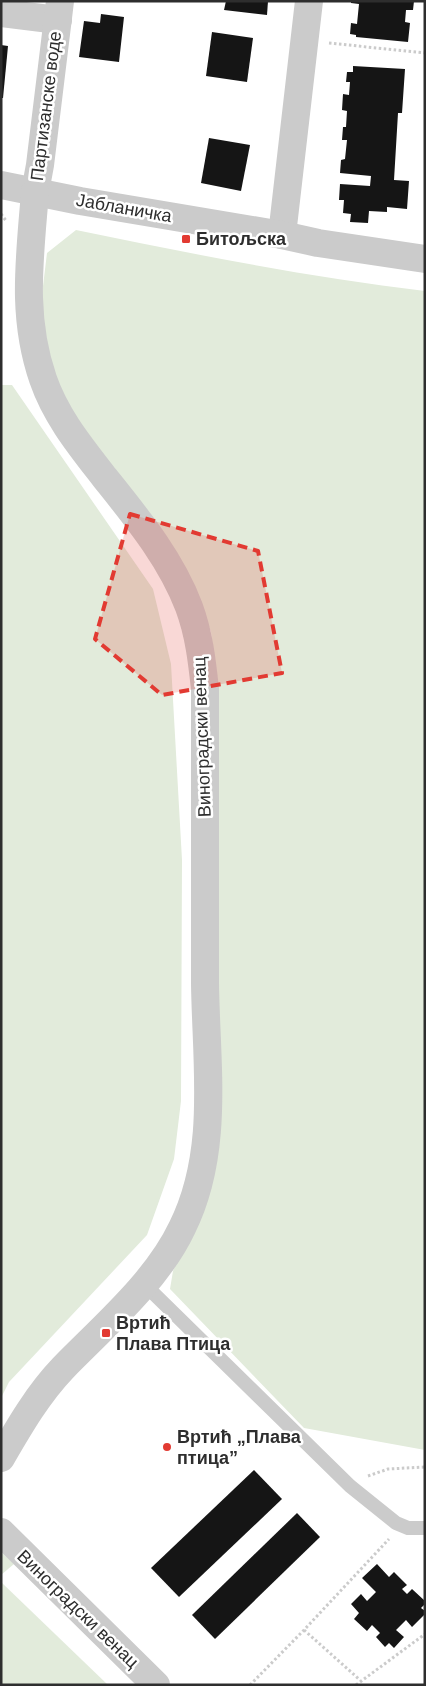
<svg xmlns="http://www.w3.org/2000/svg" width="426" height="1686" viewBox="0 0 426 1686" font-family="Helvetica,sans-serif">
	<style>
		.green { fill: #e2ebdb }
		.building { fill: #151515 }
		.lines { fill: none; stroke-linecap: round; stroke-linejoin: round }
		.path { stroke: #cbcbcb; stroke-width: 3; stroke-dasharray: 2.5 2.5; stroke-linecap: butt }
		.service { stroke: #cbcbcb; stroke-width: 14 }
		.minor { stroke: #cbcbcb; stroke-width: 28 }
		.tertiary { stroke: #cbcbcb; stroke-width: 28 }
		.marked { fill: #e23a32; fill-opacity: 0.2; stroke: #e23a32; stroke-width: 4; stroke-dasharray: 10 6; stroke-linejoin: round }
		.poi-dot { fill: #e23a32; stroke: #fff; stroke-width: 2 }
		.labels { text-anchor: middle; stroke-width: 5; stroke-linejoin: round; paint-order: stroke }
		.street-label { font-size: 18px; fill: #2e2e2e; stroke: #fff }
		.poi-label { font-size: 18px; font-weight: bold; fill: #2e2e2e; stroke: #fff; text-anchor: start }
	</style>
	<rect width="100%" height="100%" fill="#fff"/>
	<g class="green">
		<path d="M76 230C192 254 308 277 425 291V1450L304 1428 170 1289 173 1271 205 1199 216 1008 219 696 211 632 188 573 149 512 89 443 52 373 40 311 47 253Z"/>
		<path d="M1 385H12L153 589 171 664 182 860 181 1101 174 1159 147 1235 9 1382 1 1398Z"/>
		<path d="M1 1552 14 1564 1 1575Z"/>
		<path d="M1 1582 108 1685H1Z"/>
	</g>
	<g class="building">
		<path d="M226 1H268L267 15 224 10Z"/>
		<path d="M351 1H414L413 10H406L405 22 410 23 408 42 356 37V35L350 34 351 23 357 24 359 4 351 3Z"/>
		<path d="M101 14 124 17 119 62 79 57 84 21 100 23Z"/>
		<path d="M212 32 253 38 247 82 206 76Z"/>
		<path d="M1 45 8 46 3 98H1Z"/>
		<path d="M353 66 405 69 402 113H398L394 180 409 181 407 209 387 207V212L369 211 368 223 350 222 351 214 343 213 344 200H339L340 184 370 186 371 176 340 173 341 160 345 159 347 140H342L343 127H346L347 111 342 110 343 94 349 95 350 82H346L347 72H353Z"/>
		<path d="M209 138 250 145 241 191 201 183Z"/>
		<path d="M254 1470 282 1499 179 1597 151 1568Z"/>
		<path d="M297 1513 320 1537 215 1639 192 1615Z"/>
		<path d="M377 1564 389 1577 394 1572 407 1585 402 1589 407 1594 412 1589 425 1601V1604L421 1608 425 1611V1614L412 1627 406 1620 396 1630 404 1637 394 1648 389 1643 385 1647 376 1637 380 1633 372 1625 367 1631 354 1619 359 1613 351 1604 361 1594 367 1601 376 1592 362 1578Z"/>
	</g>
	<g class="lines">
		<g class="path">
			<path d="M329 43 425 53"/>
			<path d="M1 214 7 222"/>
			<path d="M368 1476 388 1469 425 1467"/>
			<path d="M304 1630 360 1680"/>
			<path d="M250 1685 304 1630 389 1539"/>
			<path d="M356 1685 425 1634"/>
		</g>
		<path class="service" d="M144 1284 350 1486 396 1523 408 1528H425"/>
		<g class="minor">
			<path d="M1 13 58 20"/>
			<path d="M35 192 40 165 60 1"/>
			<path d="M282 235 309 1"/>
			<path d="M1 1532 156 1685"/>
		</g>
		<g class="tertiary">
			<path d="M1 185 80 201 282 235 318 243 425 259"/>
			<path d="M1 1458C19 1427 38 1394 63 1368 104 1326 157 1281 182 1228 220 1152 206 1065 205 983 205 885 205 787 205 689 202 661 199 634 189 607 171 559 137 518 105 478 81 447 56 417 43 379 21 315 30 257 35 192"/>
		</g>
	</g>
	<path class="marked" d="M130 514 258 551 282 673 162 695 95 639Z"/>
	<g class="poi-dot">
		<rect x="181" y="234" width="10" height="10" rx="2.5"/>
		<rect x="101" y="1328" width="10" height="10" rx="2.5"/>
		<circle cx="167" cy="1447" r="5"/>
	</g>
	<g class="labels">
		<g class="street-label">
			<text transform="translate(46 106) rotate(-83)" y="6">Партизанске воде</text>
			<text transform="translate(124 208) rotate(10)" y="6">Јабланичка</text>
			<text transform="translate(202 737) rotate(-92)" y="6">Виноградски венац</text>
			<text transform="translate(78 1609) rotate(44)" y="6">Виноградски венац</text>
		</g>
		<g class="poi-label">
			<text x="196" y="245">Битољска</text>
			<text x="116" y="1329">Вртић<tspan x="116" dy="21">Плава Птица</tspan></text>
			<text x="177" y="1443">Вртић „Плава<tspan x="177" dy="21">птица”</tspan></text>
		</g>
	</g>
	<rect width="426" height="1686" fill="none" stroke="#2e2e2e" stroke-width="5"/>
</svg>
